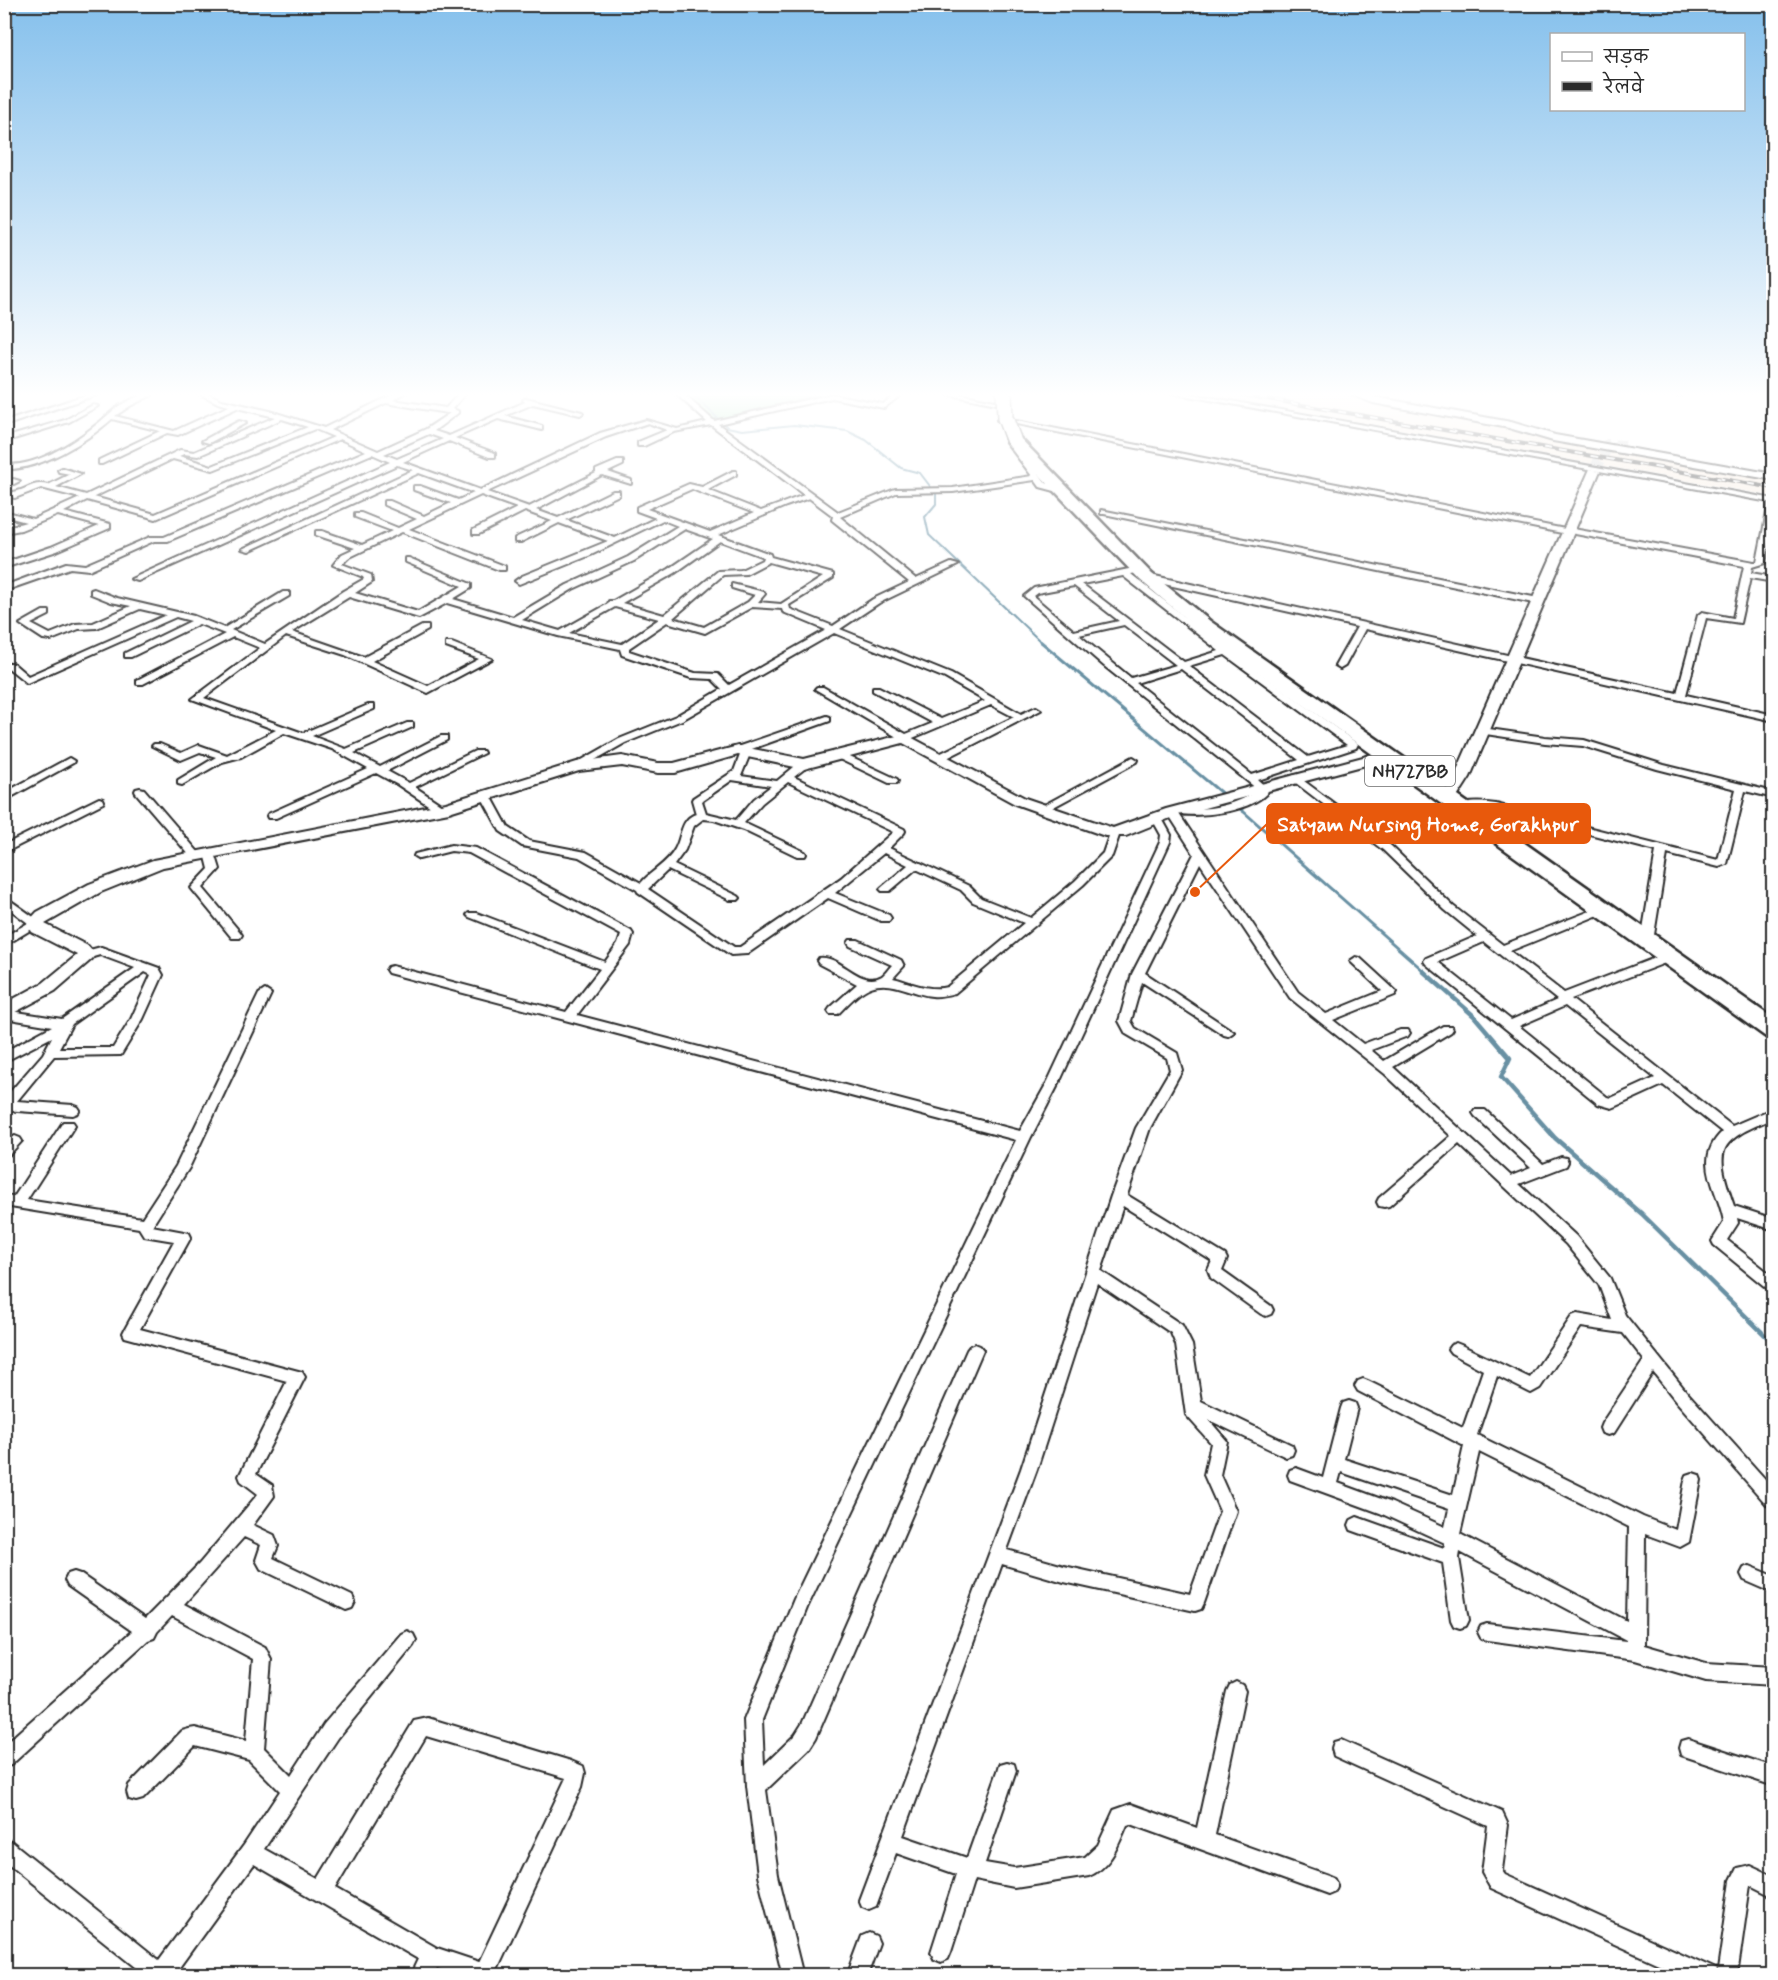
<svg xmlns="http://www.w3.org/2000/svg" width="1778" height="1980" viewBox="0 0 1778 1980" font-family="Mynerve,'Playpen Sans Deva',sans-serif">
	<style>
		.built { fill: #f7ebdf }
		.green { fill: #98ddaa; stroke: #62846a; stroke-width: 1.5 }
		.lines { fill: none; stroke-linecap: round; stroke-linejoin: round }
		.stream-far2 { stroke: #6890a3; stroke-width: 2 }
		.stream-far1 { stroke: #6890a3; stroke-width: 3 }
		.stream { stroke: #6890a3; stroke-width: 4.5 }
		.secondary-tunnel { stroke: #d5d5d5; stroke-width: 12; stroke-dasharray: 12 6; stroke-linecap: butt }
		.street-casing { stroke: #2b2b2b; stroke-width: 4 }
		.secondary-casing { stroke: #2b2b2b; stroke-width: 4 }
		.highway-casing { stroke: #2b2b2b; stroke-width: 5 }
		.street { fill: #fff; fill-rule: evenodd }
		.secondary { fill: #fff; fill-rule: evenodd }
		.highway { fill: #fff; fill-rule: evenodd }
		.rail-casing { stroke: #2b2b2b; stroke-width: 4 }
		.rail { stroke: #fff; stroke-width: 2; stroke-dasharray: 8; stroke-linecap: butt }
		.highway-bridge-casing { stroke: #2b2b2b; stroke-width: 18; stroke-linecap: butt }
		.highway-bridge { stroke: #fff; stroke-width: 15 }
		.labels { text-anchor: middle; stroke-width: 4.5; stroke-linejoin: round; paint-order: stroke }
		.shield { fill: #fff; stroke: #6b6b6b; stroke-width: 1.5 }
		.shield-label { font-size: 18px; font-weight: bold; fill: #2b2b2b }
		.leader { fill: none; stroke: #e8590c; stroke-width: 2 }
		.callout-dot { fill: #e8590c; stroke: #fff; stroke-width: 2 }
		.callout { fill: #e8590c; stroke: #e8590c; stroke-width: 2 }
		.callout-label { font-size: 21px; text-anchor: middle; font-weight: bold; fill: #fff }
	</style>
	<rect width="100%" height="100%" fill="#fff"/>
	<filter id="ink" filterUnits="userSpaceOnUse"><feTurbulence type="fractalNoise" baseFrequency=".0167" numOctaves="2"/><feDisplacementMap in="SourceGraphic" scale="12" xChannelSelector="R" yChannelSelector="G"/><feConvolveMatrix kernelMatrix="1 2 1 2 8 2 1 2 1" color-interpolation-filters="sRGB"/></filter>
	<g filter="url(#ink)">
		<path class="built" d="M1193 392H1323L1482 420 1552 439 1773 478V496Z"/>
		<path class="green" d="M682 392H791L818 395 713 420Z"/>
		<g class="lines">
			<path class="stream-far2" d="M690 392 727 427 742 430 794 425 847 431 866 440 901 468 920 473 936 494V504L925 517 929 535 1042 643"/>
			<path class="stream-far1" d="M1040 641 1244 812 1425 972"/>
			<path class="stream" d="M1423 971 1474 1016 1510 1058 1501 1077 1555 1138 1642 1214 1774 1344"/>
			<path class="secondary-tunnel" d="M1594 471 1608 445 1625 446"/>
			<defs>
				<g id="street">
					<path d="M95 392H105L4 426V422Z"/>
					<path d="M149 392H158L130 406 115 416 174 431 229 406 218 403 196 392H205L222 400 270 411 324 428 398 392H407L393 400 446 408 460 392H467L452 409 458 411V413L434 431 449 436 525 402 523 400 526 398 582 412 583 413 580 415 533 404 505 416 542 426V430L498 419 455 438 495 453V457H489L449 441 403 462 480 490 600 433 646 420 677 429 707 422 674 392H681L714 421 832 394 883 404 898 392H905L884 408 832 398 718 424 838 512 895 489 953 488 1032 476 1006 442 1013 440 1046 483 1066 490V494L1040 487 1035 480 953 492 896 493 840 517 916 579 951 563 958 565 879 603 840 629 951 674 1021 714 1036 707 1041 710 945 759H937V755L1014 717 991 705 908 740H902L815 689 817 687H823L906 734 933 723 873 691V687H879L941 719 985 701 945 678 834 633 682 720 625 743 577 770 573 769V765L619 739 676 716 722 689 712 679 691 678 622 655 620 649 558 636 447 603 419 618 349 597 292 632 364 657 422 626H428V630L372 661 428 686 479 659 446 647V643H452L492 659 428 693 345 655 286 636 204 698 303 733 368 705H374V709L312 736 346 749 407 723H413V727L354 753 380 767 441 736H447V740L387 771 409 783 475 751H483L484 753 415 787 445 807 446 809 445 811H437L398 785 376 773 276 818H268L267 816 268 814 368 769 332 749 284 733 241 757 222 762 182 785 178 784V780L216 757 200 752 181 760 152 746 154 744H160L181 753 199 745 227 755 276 730 192 699 260 648 233 637 143 684H137V680L225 634 199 624 131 657H125V653L191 621 176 617 27 683 7 667V663H13L28 676 166 615 140 609 97 628 79 629 51 640 43 639 20 624 43 611H49V615L31 624 50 634 75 624 93 623 131 606 111 602 91 594V590L94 589 117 598 194 616 224 628 283 592H289V596L231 630 265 644 343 591 364 579 363 577 333 565 342 554 355 548 316 535V531H322L362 545 392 531 355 517V513H361L398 528 417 519 384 505V501H390L424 516 451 503 414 490V486H420L458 500 474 493 419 473 249 551 242 549 413 470 397 465 138 581 131 579 390 462 372 454 168 541H154L89 570 70 568 4 591V586L66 563 85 565 150 537H164L366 451 340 439 156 519 87 500 64 512 110 524V528L57 551 4 568V563L51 547 99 526 58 515 21 530 4 533V528L26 522 4 516V511L33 519 80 498 41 488 15 498 4 496V492C23 495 30 480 48 485L70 474 59 472 58 470 62 468 81 474 56 487 86 495 180 450 194 452 275 417 237 408 178 435 167 433 102 464H99V460L160 431 112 419C86 442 39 471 4 469V465C38 467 76 441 101 421 107 416 113 410 119 406 129 400 139 396 149 392ZM386 403 447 413H450L426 429 378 451 330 430ZM282 419 308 427 212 466 179 456 184 454 198 456ZM648 423 667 430 638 442V446H644L674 432 711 425 804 495 761 511 708 490 736 475V471H733L702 487 689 484 637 507V511L656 518 615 538 566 520 619 495V491H613L558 518 536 510 602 475 631 484V480L608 472 623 465V461H617L596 470V473L529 507 487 492 606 437ZM315 429 334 437 155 514 94 497 173 459 213 470ZM429 434 443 439 397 459 384 454ZM692 489 699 492 754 513 710 532 647 509ZM481 495 517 508 473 530V534H479L525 511 552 521 515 538V542H521L559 523 608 541 522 576 515 581 519 584 591 555 663 520 678 526 628 557 567 585 513 617 453 599 471 588V584L409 558H406V562L462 586 418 612 355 593 372 582 371 575 342 564 348 558 402 532 499 570H505V566L409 529ZM809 498 833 516 832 520 909 582 873 599 833 626 790 609 789 605 833 578V574L771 557 770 554 718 535 786 506ZM685 529 713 539 669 569 613 601H609L608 604 560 631 522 620 573 589 634 561ZM720 541 763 557 762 560 741 570 718 571 664 615 622 603 675 573ZM769 562 823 577 781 604 758 602 765 594 764 592 732 584V588L755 595 748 602 704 627 673 618 723 575 746 574ZM615 607 659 619 622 644 569 633ZM752 607 782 609 783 612 826 630 729 685 718 674 695 673 629 651V648L667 622 705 633Z"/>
					<path d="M935 392H950L1000 402 997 404Z"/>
					<path d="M1166 392H1181L1774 499V519L1765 563 1752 567 1751 573 1774 577V582L1750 578 1740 623 1706 618 1686 695 1774 715V721L1365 629 1345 666 1340 669 1335 666 1357 627 1146 580 1142 577 1146 574 1677 693 1698 615 1702 612 1733 618 1744 566 1570 533 1567 534 997 420 1001 418 1565 529 1568 528 1754 562H1757L1769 502Z"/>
					<path d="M1664 392H1688C1683 396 1669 396 1664 392Z"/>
					<path d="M93 405 98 406 69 422 4 442V438L65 420Z"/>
					<path d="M239 421 246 423 209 443 202 441Z"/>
					<path d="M13 479 20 481 4 489V484Z"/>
					<path d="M1101 510 1538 598 1542 601 1538 604 1104 514H1101Z"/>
					<path d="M1139 567 1142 568V572L1131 574 1196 626 1358 744 1356 748 1258 780 1267 788 1266 794C1247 812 1204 817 1179 814L1298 992 1326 1014 1382 991 1350 961 1356 957 1360 958 1397 992 1395 995 1333 1020 1363 1044 1400 1030H1408L1410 1033 1408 1036 1371 1050 1384 1061 1443 1026H1451L1453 1029 1451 1032 1393 1067 1511 1176 1531 1168 1475 1116 1473 1113 1475 1110H1485L1543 1164 1561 1157 1566 1158 1568 1162 1566 1166 1519 1184 1576 1236 1610 1278 1625 1315 1686 1391 1774 1489V1508L1768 1506 1676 1401 1653 1372 1614 1433 1608 1435 1602 1433 1600 1428 1602 1423 1644 1360 1623 1333 1581 1327 1540 1388 1531 1393 1497 1376 1477 1435 1643 1517 1676 1530 1685 1480 1687 1475 1693 1473 1699 1475 1701 1480 1689 1542 1680 1547 1645 1534 1644 1645 1706 1663 1774 1667V1685L1706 1681 1635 1660 1487 1640 1481 1638 1478 1632 1481 1626 1487 1624 1626 1641V1640L1460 1552 1459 1558 1469 1620 1466 1626 1460 1628 1454 1626 1451 1620 1443 1563 1351 1530 1349 1525 1351 1520 1357 1517 1444 1548 1445 1543 1380 1513 1290 1480 1288 1475 1290 1470 1296 1468 1323 1478 1341 1408 1343 1403 1349 1401 1355 1403 1357 1408 1344 1459 1453 1495 1464 1446 1358 1391 1355 1386 1358 1381 1363 1379 1368 1381 1463 1428 1483 1370 1451 1353 1448 1349 1451 1345 1456 1343 1461 1345 1530 1378 1572 1316 1577 1314 1612 1320 1599 1285 1566 1244 1459 1144 1389 1206 1384 1207 1379 1206 1377 1202 1379 1198 1451 1136 1385 1074 1290 998 1200 863 1145 973 1234 1032 1228 1036 1224 1035 1142 982 1131 1021 1135 1028 1177 1053 1182 1070 1150 1128 1127 1195 1225 1255 1227 1259 1222 1271 1271 1306 1273 1310 1271 1314 1266 1316 1261 1314 1211 1278 1208 1270 1212 1261 1123 1206 1101 1271 1182 1325 1192 1345 1201 1401 1292 1445 1294 1450 1292 1455 1286 1457 1209 1420 1227 1441 1220 1475 1236 1511 1204 1603 1201 1609 1195 1611 1064 1582 1002 1564 903 1836 967 1858 998 1771 1000 1764 1007 1762 1014 1764 1016 1771 985 1863 1014 1868 1085 1857 1098 1845 1114 1810 1131 1804 1197 1828 1227 1691 1230 1685 1236 1682 1242 1685 1245 1691 1215 1835 1327 1875 1334 1878 1337 1885 1334 1892 1327 1895 1131 1824 1127 1825C1118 1845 1111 1867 1089 1876L1014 1888 974 1880 951 1952 948 1959 941 1962 934 1959 931 1952 956 1874 896 1853 876 1907 869 1910 862 1907 859 1900 1021 1469 1111 1196 1136 1128 1170 1070 1167 1058 1126 1034 1119 1021 1132 974 1194 854 1167 812C1177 804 1196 810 1210 808 1226 806 1241 800 1256 792L1257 789 1104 666 1024 596 1034 588ZM1123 576 1219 651 1184 662 1082 584ZM1074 586 1119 621 1074 631 1033 596 1037 593ZM1124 625 1176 665 1131 678 1079 635ZM1225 655 1347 745 1308 757 1189 666ZM1181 669 1299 760 1252 775 1136 683ZM1097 1283 1171 1333 1176 1345 1186 1415 1211 1443 1204 1475 1220 1511 1190 1594 1064 1566 1007 1550 1037 1469ZM1479 1452 1629 1527 1627 1621 1460 1534ZM1341 1472 1449 1509 1445 1527 1392 1503 1338 1483Z"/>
					<path d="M827 716 830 717V721L746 751 750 754 741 776 777 781 800 762H808V766L794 777 904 829 905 831 904 833 889 848 969 886 981 898 1031 918 1075 881 1103 853 1110 833 1115 830 1120 833 1112 856 1083 885 955 993C947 995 940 997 932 996 912 994 891 979 871 987 858 992 848 1004 838 1014H830L828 1011 830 1008 857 984 819 964 817 961 819 958C840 954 860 989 882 976 885 974 889 968 892 965L850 946 848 943 850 940H858L901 960 904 966 893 978C910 982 929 992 947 987L1024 923 973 902 961 890 916 869 890 891H882L880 889 882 887 908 865 884 853 835 893 889 915 891 918 889 921H881L828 898 747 954 731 955 638 892 637 890 579 857 522 846 500 831 481 796 486 793 490 794 508 827 529 841 586 852 641 883C651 871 668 863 675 849 682 837 680 819 696 814L692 800 693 798 734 771 740 755 734 752V748ZM732 780 771 786 754 799 736 820 706 813 702 801ZM788 782 893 832 841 878 740 947H734L648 889 668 870 730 900H738L740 898 738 896 674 865 685 850 694 826 703 819 714 820 743 830 797 856H805L806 854 805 852 744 823 762 803Z"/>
					<path d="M1482 728 1545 737 1584 740 1664 765 1774 792V798L1745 791 1727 864 1719 867 1667 854 1653 941 1647 945 1641 941 1656 851 1496 810C1484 808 1463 813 1455 808 1465 801 1483 802 1496 804L1718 860 1736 789 1657 769 1583 746 1545 743 1479 733V729Z"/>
					<path d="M839 752 897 779 898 781 897 783H889L835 757 834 755Z"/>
					<path d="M1133 757 1138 760 1137 762 1046 811 1042 812 1037 809Z"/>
					<path d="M69 758 74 761 73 763 4 801V793Z"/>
					<path d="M1296 775 1391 846 1453 906 1503 945 1598 908H1606L1608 910 1606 912 1510 951 1564 993 1665 954H1673L1675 957 1673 960 1571 999 1732 1126 1774 1108V1118C1716 1142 1714 1148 1734 1206L1774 1219V1230L1737 1218 1738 1223 1727 1240 1774 1277V1292L1769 1290 1714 1245 1712 1241 1724 1222C1719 1190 1692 1161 1722 1132L1663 1085 1617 1106 1612 1108 1598 1104 1426 964 1424 961 1426 958 1477 936 1445 910 1383 850 1292 780V776ZM1484 942 1557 1000 1511 1020 1438 962ZM1565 1006 1655 1078 1611 1098 1607 1097 1519 1026Z"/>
					<path d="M140 788 144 789 199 853 200 855 199 857H191L136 793 135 791 136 789Z"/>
					<path d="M99 798 103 799 104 801 103 803 4 853V845Z"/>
					<path d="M1156 814 1160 815 1171 835 1170 842 1060 1081 1031 1137 807 1608 762 1720 764 1765 795 1735 802 1724 967 1350 970 1346 975 1344 980 1346 983 1350 816 1738 809 1749 766 1790 778 1875 803 1976H783L758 1875 747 1786 744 1720 794 1599 1016 1140 388 973 386 970 388 967 392 966 566 1012 600 969 469 917 467 915 469 913H477L605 962 618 944 621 935 469 853 451 851 419 859 414 856 415 854 451 845 476 848 631 931 633 934 630 945 577 1015 1020 1131 1048 1081 1160 842 1161 835 1151 817Z"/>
					<path d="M210 850 215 853 220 869 203 888 240 932 242 935 240 938H232L191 888 209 869 205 853Z"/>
					<path d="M4 896 42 923 4 946V937L28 923 4 905Z"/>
					<path d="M101 947 159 968 163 975 143 1019 121 1055 54 1056 17 1101 73 1105 78 1107 80 1110 78 1113 73 1115 4 1110V1099L43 1054 52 1037 4 1062V1052L52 1026 4 1018V1010L62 1019 135 968 100 955 86 959 80 955 82 952ZM145 972 151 975 131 1019 113 1048H59L72 1024Z"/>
					<path d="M265 990 271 994 189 1168 152 1226 184 1232 189 1233 191 1237 140 1329 302 1372 305 1377 256 1474 272 1485 274 1496 253 1525 274 1535 278 1546 273 1558 352 1596 355 1602 352 1608 346 1610 261 1569 256 1560 261 1545 244 1537 184 1604 265 1647 271 1659 264 1748 291 1775 324 1724 401 1634 407 1631 413 1634 416 1640 413 1646 338 1738 264 1849 318 1879 414 1721 428 1718 571 1761 583 1766 585 1773 582 1787 494 1976H459L437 1968 432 1976H410L418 1959 254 1864 173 1976H147L4 1861V1838L11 1841 159 1960 244 1845 280 1791 249 1760 195 1746 143 1799 136 1801 129 1799 127 1792 129 1785 182 1731 189 1729 195 1728 246 1741 253 1659 172 1616 157 1632 154 1638 148 1640 11 1765 4 1767V1745L132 1631 68 1586 65 1580 68 1574 74 1572 80 1574 145 1619 200 1563 258 1494 241 1481 239 1476 287 1381 125 1337 123 1333 125 1329 174 1241 144 1236 139 1228 4 1206V1196L14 1197 63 1122H73L75 1125 27 1200 142 1218 176 1166 259 994ZM426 1736 566 1778 479 1962 437 1948 335 1889Z"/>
					<path d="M15 1136 20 1138 22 1141 9 1155 4 1157V1143Z"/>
					<path d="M1750 1566 1774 1576V1593L1744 1580 1741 1574 1744 1568Z"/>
					<path d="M1688 1739 1774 1767V1786L1681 1755 1679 1748 1681 1741Z"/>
					<path d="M1341 1740 1502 1812 1508 1825 1502 1870 1505 1874 1718 1970 1731 1880 1737 1868 1750 1865 1774 1876V1897L1750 1885 1737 1976H1685L1491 1888 1482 1872 1488 1826 1334 1756 1332 1749 1334 1742Z"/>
					<path d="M869 1933 876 1936 879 1943 867 1976H847L862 1936Z"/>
				</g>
				<g id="secondary">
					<path d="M1345 392H1360L1375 397 1511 422 1555 435 1774 474V480L1553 441 1509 428 1373 403Z"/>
					<path d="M1590 469 1600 471 1470 777 1454 802H1444L1441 799 1454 777Z"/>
					<path d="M905 734 1025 798 1113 828 1166 809 1382 752 1387 751 1394 755 1392 758 1178 815 1126 836H1105L1015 804 903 743 804 769 738 755 675 773H658L622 766 579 771 449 812 163 867 101 892 45 924 88 946 95 955 92 959 55 991 4 1018V1004L43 983 77 955 32 932 27 923 37 912 89 884 153 860 446 803 577 762 622 756 658 763H674L738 746 804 759Z"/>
				</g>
				<path id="highway" d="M1013 435 1018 436 1152 574 1210 621 1774 1019V1039L1766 1037 1198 629 1140 580 1008 442 1006 439Z"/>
			</defs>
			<use href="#street" class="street-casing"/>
			<use href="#secondary" class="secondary-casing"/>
			<use href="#highway" class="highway-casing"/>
			<use href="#street" class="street"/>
			<use href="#secondary" class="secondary"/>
			<use href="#highway" class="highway"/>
			<defs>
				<path id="rail" d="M1228 392 1774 488"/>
			</defs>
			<use href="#rail" class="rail-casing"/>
			<use href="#rail" class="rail"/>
			<defs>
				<path id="highway-bridge" d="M1004 392 1005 418 1013 439"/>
			</defs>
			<use href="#highway-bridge" class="highway-bridge-casing"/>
			<use href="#highway-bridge" class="highway-bridge"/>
		</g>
	</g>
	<linearGradient id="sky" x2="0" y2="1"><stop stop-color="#85c0ec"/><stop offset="0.59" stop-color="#fff"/><stop offset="1" stop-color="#fff" stop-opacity="0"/></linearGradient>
	<rect width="1778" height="669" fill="url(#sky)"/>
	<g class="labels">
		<rect class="shield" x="1365" y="756" width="90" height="30" rx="4.5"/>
		<g class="shield-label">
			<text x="1410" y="777">NH727BB</text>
		</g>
	</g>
	<path class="leader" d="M1195 892L1267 824"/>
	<circle class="callout-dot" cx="1195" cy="892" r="6"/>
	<rect class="callout" x="1267" y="804" width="323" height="39" rx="6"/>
	<g class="callout-label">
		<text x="1428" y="831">Satyam Nursing Home, Gorakhpur</text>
	</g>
	<rect width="1778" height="1980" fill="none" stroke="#fff" stroke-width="24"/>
	<rect x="12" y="12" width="1754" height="1956" fill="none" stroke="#2b2b2b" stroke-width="2" filter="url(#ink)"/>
	<rect x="1550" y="33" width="195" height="78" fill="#ffffff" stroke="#aaaaaa" stroke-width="1.5"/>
	<rect x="1562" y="52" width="30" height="9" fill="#ffffff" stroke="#aaaaaa" stroke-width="1.5"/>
	<text x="1604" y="63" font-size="18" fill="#2b2b2b">सड़क</text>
	<rect x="1562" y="82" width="30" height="9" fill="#2b2b2b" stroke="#aaaaaa" stroke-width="1.5"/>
	<text x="1604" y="93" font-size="18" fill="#2b2b2b">रेलवे</text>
</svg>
